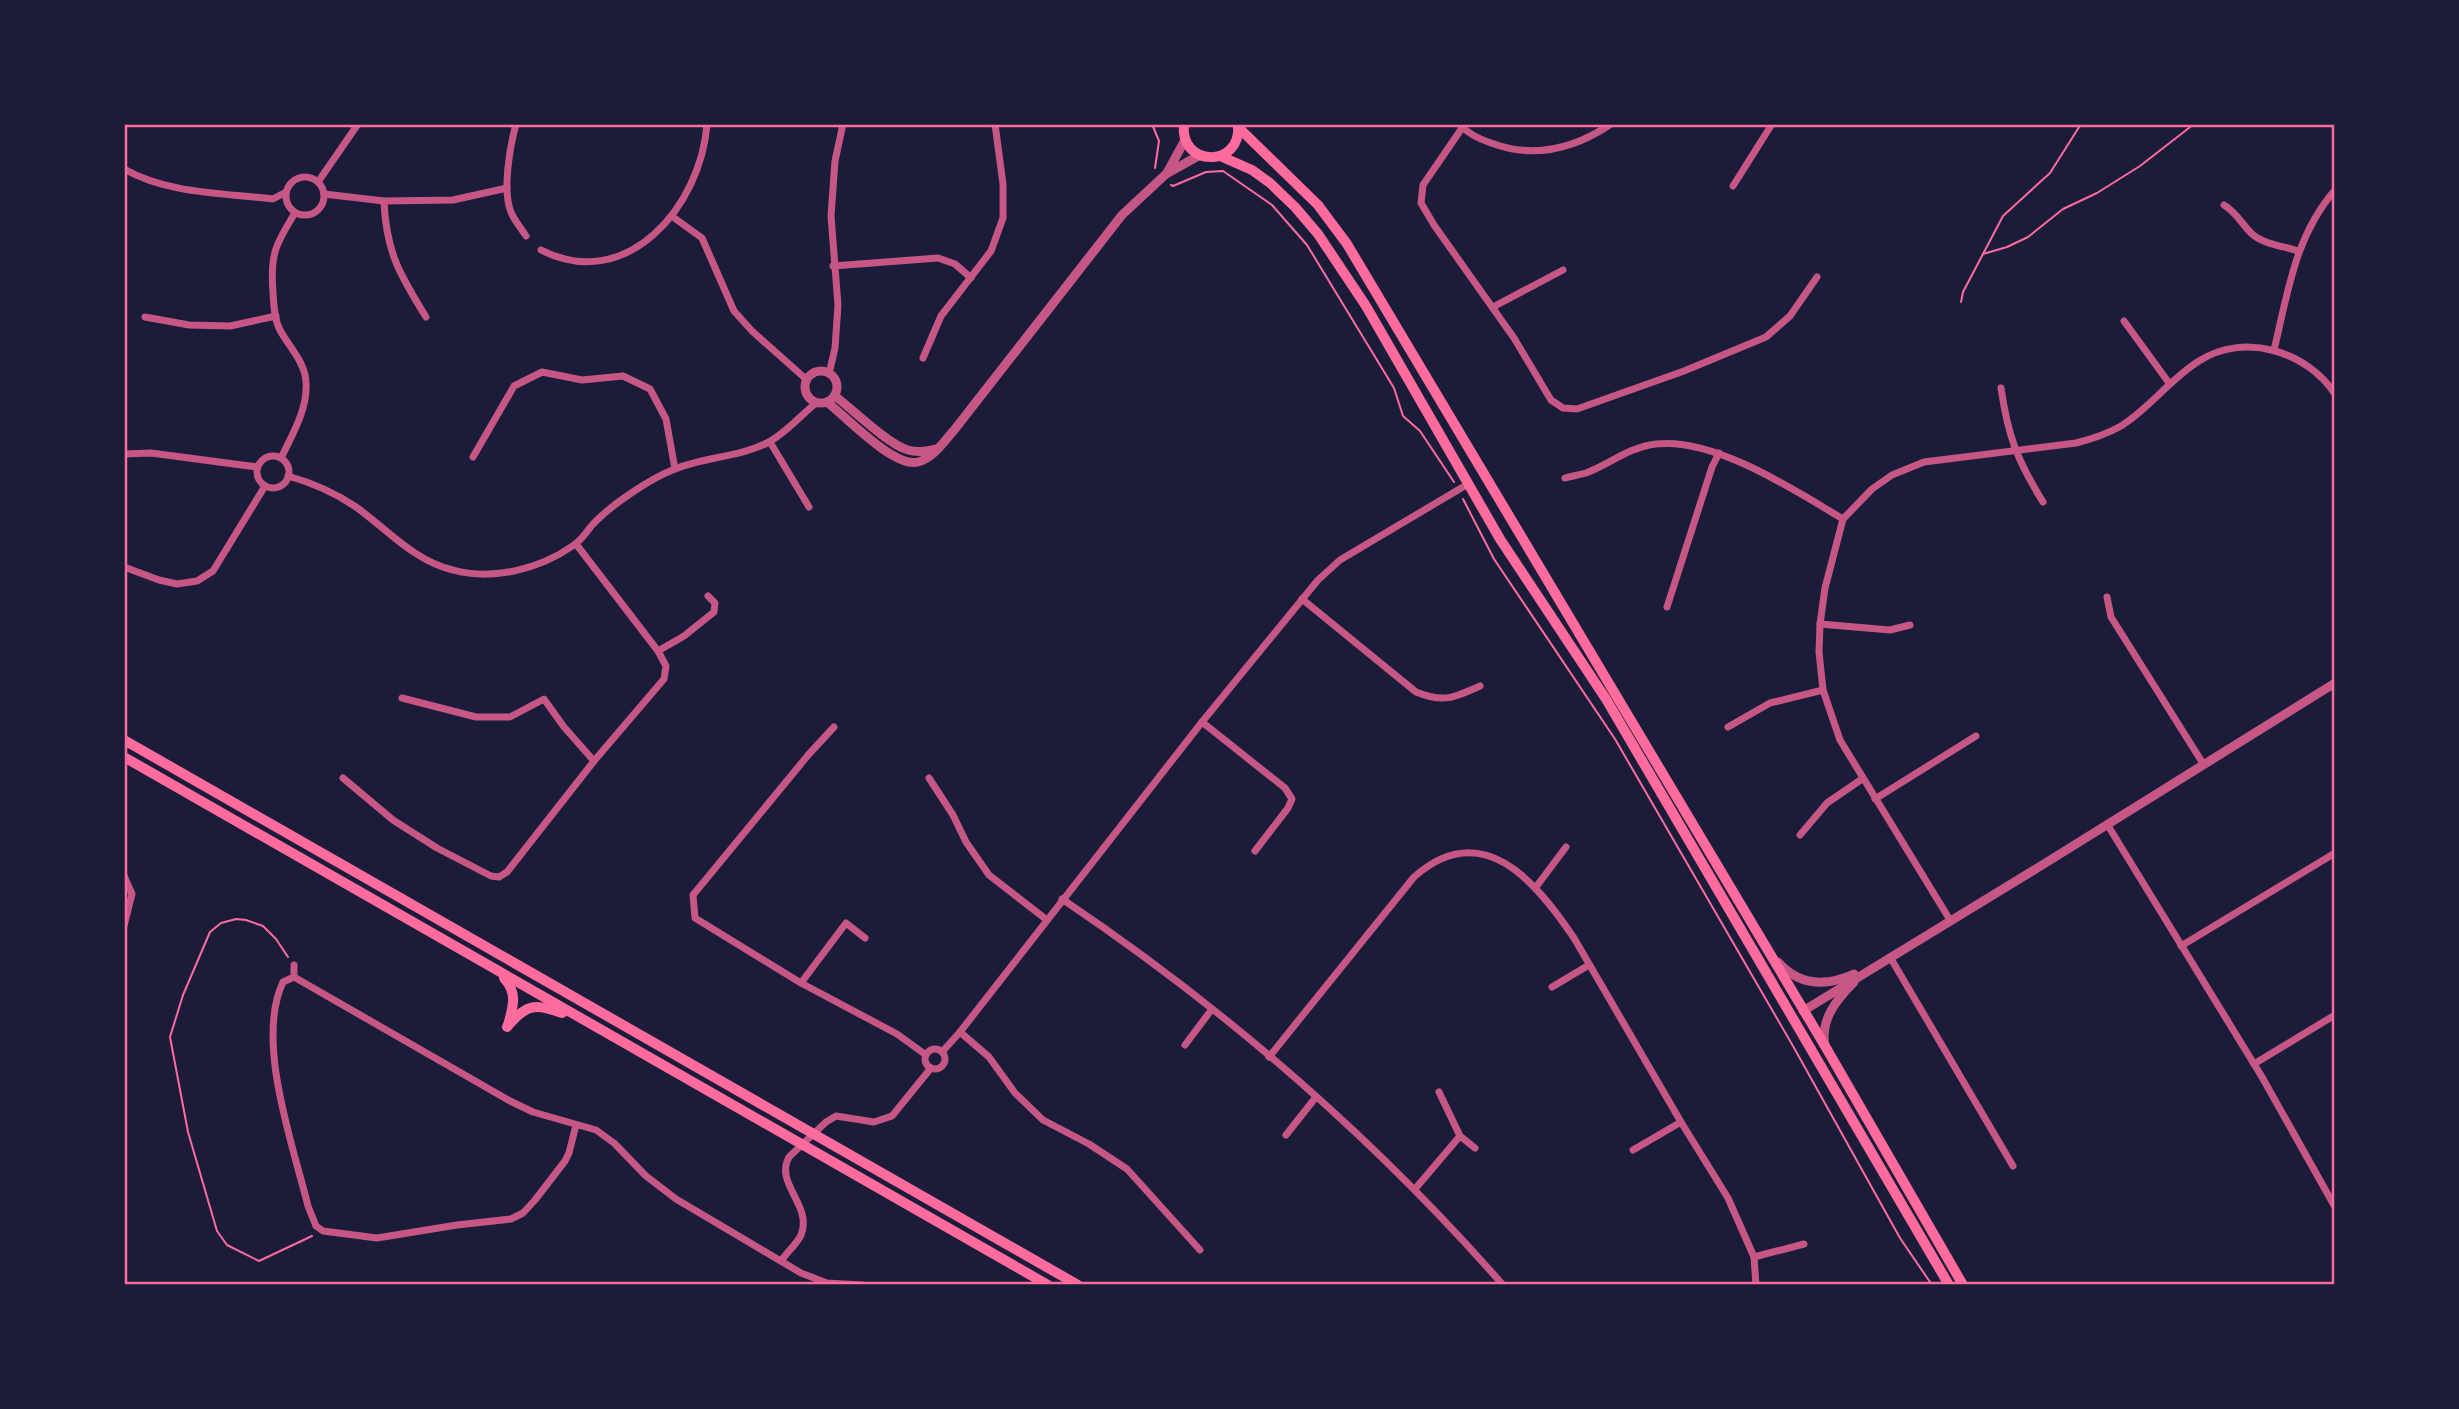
<svg xmlns="http://www.w3.org/2000/svg" width="2459" height="1409" viewBox="0 0 2459 1409" font-family="Signika,sans-serif">
	<style>
		.lines { fill: none; stroke-linecap: round; stroke-linejoin: round }
		.path { stroke: #ff6b9d; stroke-width: 2 }
		.minor { stroke: #c65784; stroke-width: 7 }
		.tertiary { stroke: #c65784; stroke-width: 9 }
		.secondary { stroke: #ff6b9d; stroke-width: 10 }
		.primary { stroke: #ff6b9d; stroke-width: 10 }
		.neatline { fill: none; stroke: #ff6b9d; stroke-width: 2.5 }
	</style>
	<rect width="100%" height="100%" fill="#1b1b3a"/>
	<g class="lines">
		<g class="path">
			<path d="M1152 124 1159 141 1155 168"/>
			<path d="M1171 185 1173 186 1206 172 1223 171 1272 205 1307 245 1394 388 1403 416 1420 431 1454 482"/>
			<path d="M1983 254 2007 247 2028 237 2063 209 2097 193 2140 166 2194 124"/>
			<path d="M1961 302 1963 292 2003 216 2050 173 2081 124"/>
			<path d="M1463 499 1494 559 1615 739 1793 1046 1900 1238 1932 1285"/>
			<path d="M288 957 276 939 263 926 246 920 236 919 221 923 210 932 183 995 170 1037 188 1132 217 1231 227 1245 259 1261 312 1236"/>
		</g>
		<g class="minor">
			<path d="M516 124C510 146 502 191 511 212 514 220 521 228 526 236"/>
			<path d="M1459 124C1468 134 1479 139 1491 143 1534 159 1574 149 1611 124"/>
			<path d="M1462 128 1423 185 1421 203 1434 225 1514 338 1551 400 1563 408 1577 409 1684 371 1766 337 1790 316 1817 277"/>
			<path d="M124 169C168 194 223 193 273 199L286 192"/>
			<circle cx="305" cy="196" r="19"/>
			<path d="M318 182 358 124"/>
			<path d="M1733 186 1772 124"/>
			<path d="M324 194 384 201 453 200 507 188"/>
			<path d="M384 201C386 252 400 275 426 317"/>
			<path d="M2224 205C2237 213 2241 223 2251 233 2262 244 2283 246 2298 251"/>
			<path d="M673 217 702 238 734 311 752 331 807 380"/>
			<path d="M541 250C627 294 701 206 707 124"/>
			<path d="M833 266 938 258 955 264 971 278"/>
			<path d="M1493 307 1563 270"/>
			<path d="M145 317 189 325 230 326 276 316"/>
			<path d="M2124 321 2169 383"/>
			<path d="M2274 350C2288 292 2295 236 2335 190"/>
			<path d="M923 358 941 316 991 251 1003 218V184L995 124"/>
			<path d="M829 374 835 348 838 305 831 216 835 161 843 124"/>
			<path d="M2001 388C2008 436 2017 460 2043 502"/>
			<path d="M770 442 809 507"/>
			<path d="M124 454 151 453 257 467"/>
			<circle cx="273" cy="472" r="16"/>
			<path d="M473 457 514 386 542 372 582 380 623 376 650 389 666 419 675 469"/>
			<path d="M281 458C292 435 308 409 306 382 305 362 289 347 280 330 274 319 274 305 273 293 270 255 275 245 295 213"/>
			<path d="M288 476C313 483 334 492 356 507 387 529 414 561 453 570 493 581 540 569 574 545 583 539 588 529 595 522 614 503 651 478 675 469 704 457 739 457 767 443 785 434 801 415 816 403"/>
			<path d="M1565 478C1572 476 1579 475 1586 473 1610 464 1629 447 1656 444 1714 437 1794 490 1843 519"/>
			<path d="M124 567 159 580 177 584 197 581 213 571 265 486"/>
			<path d="M2107 597 2111 617 2204 765"/>
			<path d="M1302 599 1416 692C1443 703 1454 698 1480 686"/>
			<path d="M1667 607 1712 467 1719 453"/>
			<path d="M1820 624 1890 630 1910 625"/>
			<path d="M658 651 684 636 714 612 715 603 708 596"/>
			<path d="M402 698 476 717H510L544 699 564 727 594 761"/>
			<path d="M1202 722 1285 788 1292 799 1288 808 1255 851"/>
			<path d="M834 727 809 754 693 895 695 918 801 983 897 1034 926 1055"/>
			<path d="M1728 727 1770 703 1823 690"/>
			<path d="M343 778 393 820 437 848 491 876 499 877 507 872 594 761 664 679 666 666 658 651 576 544"/>
			<path d="M929 778 953 815 966 842 989 875 1047 920"/>
			<path d="M1875 799 1976 736"/>
			<path d="M2107 824 2262 1077 2335 1207"/>
			<path d="M1800 835 1827 803 1862 779"/>
			<path d="M124 876 132 894 124 926"/>
			<path d="M1536 887 1566 847"/>
			<path d="M1062 899C1224 1008 1374 1138 1503 1285"/>
			<path d="M1950 920 1840 740 1823 690 1819 652 1820 624 1825 588 1843 519 1872 489 1892 475 1924 462 2076 443C2092 439 2107 434 2121 426 2150 408 2170 379 2199 361 2244 332 2307 351 2335 394"/>
			<path d="M2181 946 2335 853"/>
			<path d="M1890 957 2013 1166"/>
			<path d="M294 965V977L283 982C255 1041 293 1145 308 1206L316 1226 323 1231 377 1238 457 1225 511 1219 523 1213 535 1200 565 1161 569 1153 576 1125"/>
			<path d="M294 977 510 1101 533 1112 596 1130 614 1143 646 1176 676 1199 801 1273 827 1283 862 1285"/>
			<path d="M801 983 846 923 865 938"/>
			<path d="M1552 987 1589 965"/>
			<path d="M960 1032 989 1057 1015 1093 1043 1120 1089 1144 1127 1169 1200 1250"/>
			<path d="M1185 1045 1212 1009"/>
			<circle cx="935" cy="1059" r="10"/>
			<path d="M942 1052 960 1032 1202 722 1318 580 1340 560 1468 484"/>
			<path d="M1269 1057 1414 877C1482 817 1535 880 1574 938L1681 1122 1728 1198 1754 1257 1756 1285"/>
			<path d="M2254 1064 2335 1015"/>
			<path d="M1439 1092 1460 1136 1475 1148"/>
			<path d="M1286 1135 1316 1097"/>
			<path d="M1633 1150 1681 1122"/>
			<path d="M1415 1189 1460 1136"/>
			<path d="M1754 1257 1804 1244"/>
			<path d="M781 1261C787 1252 797 1244 801 1235 813 1205 774 1184 789 1157L826 1122 836 1116 874 1122 892 1116 931 1068"/>
		</g>
		<g class="tertiary">
			<path d="M1167 173 1185 140"/>
			<circle cx="821" cy="387" r="16"/>
			<path d="M835 396C852 409 889 445 908 450 918 453 927 451 937 449"/>
			<path d="M827 402C846 417 894 468 918 462 934 458 945 440 955 429L1122 215 1166 174 1200 155"/>
			<path d="M1778 962C1799 986 1825 987 1854 974"/>
			<path d="M1803 1011 2039 867 2335 683"/>
			<path d="M1825 1046C1820 1020 1836 1000 1854 982"/>
		</g>
		<g class="secondary">
			<path d="M1184 124C1179 168 1242 168 1238 125"/>
			<path d="M1239 128 1318 205 1347 244 1825 1046 1963 1285"/>
			<path d="M1220 156 1252 170 1270 183 1295 207 1318 234 1366 306 1500 539 1606 699 1949 1285"/>
		</g>
		<g class="primary">
			<path d="M124 740 1078 1285"/>
			<path d="M124 757 1048 1285"/>
			<path d="M504 978C518 993 513 1007 508 1025"/>
			<path d="M507 1027C526 1004 535 1003 562 1013"/>
		</g>
	</g>
	<rect width="2459" height="1409" fill="none" stroke="#1b1b3a" stroke-width="252"/>
	<rect x="126" y="126" width="2207" height="1157" class="neatline"/>
</svg>
